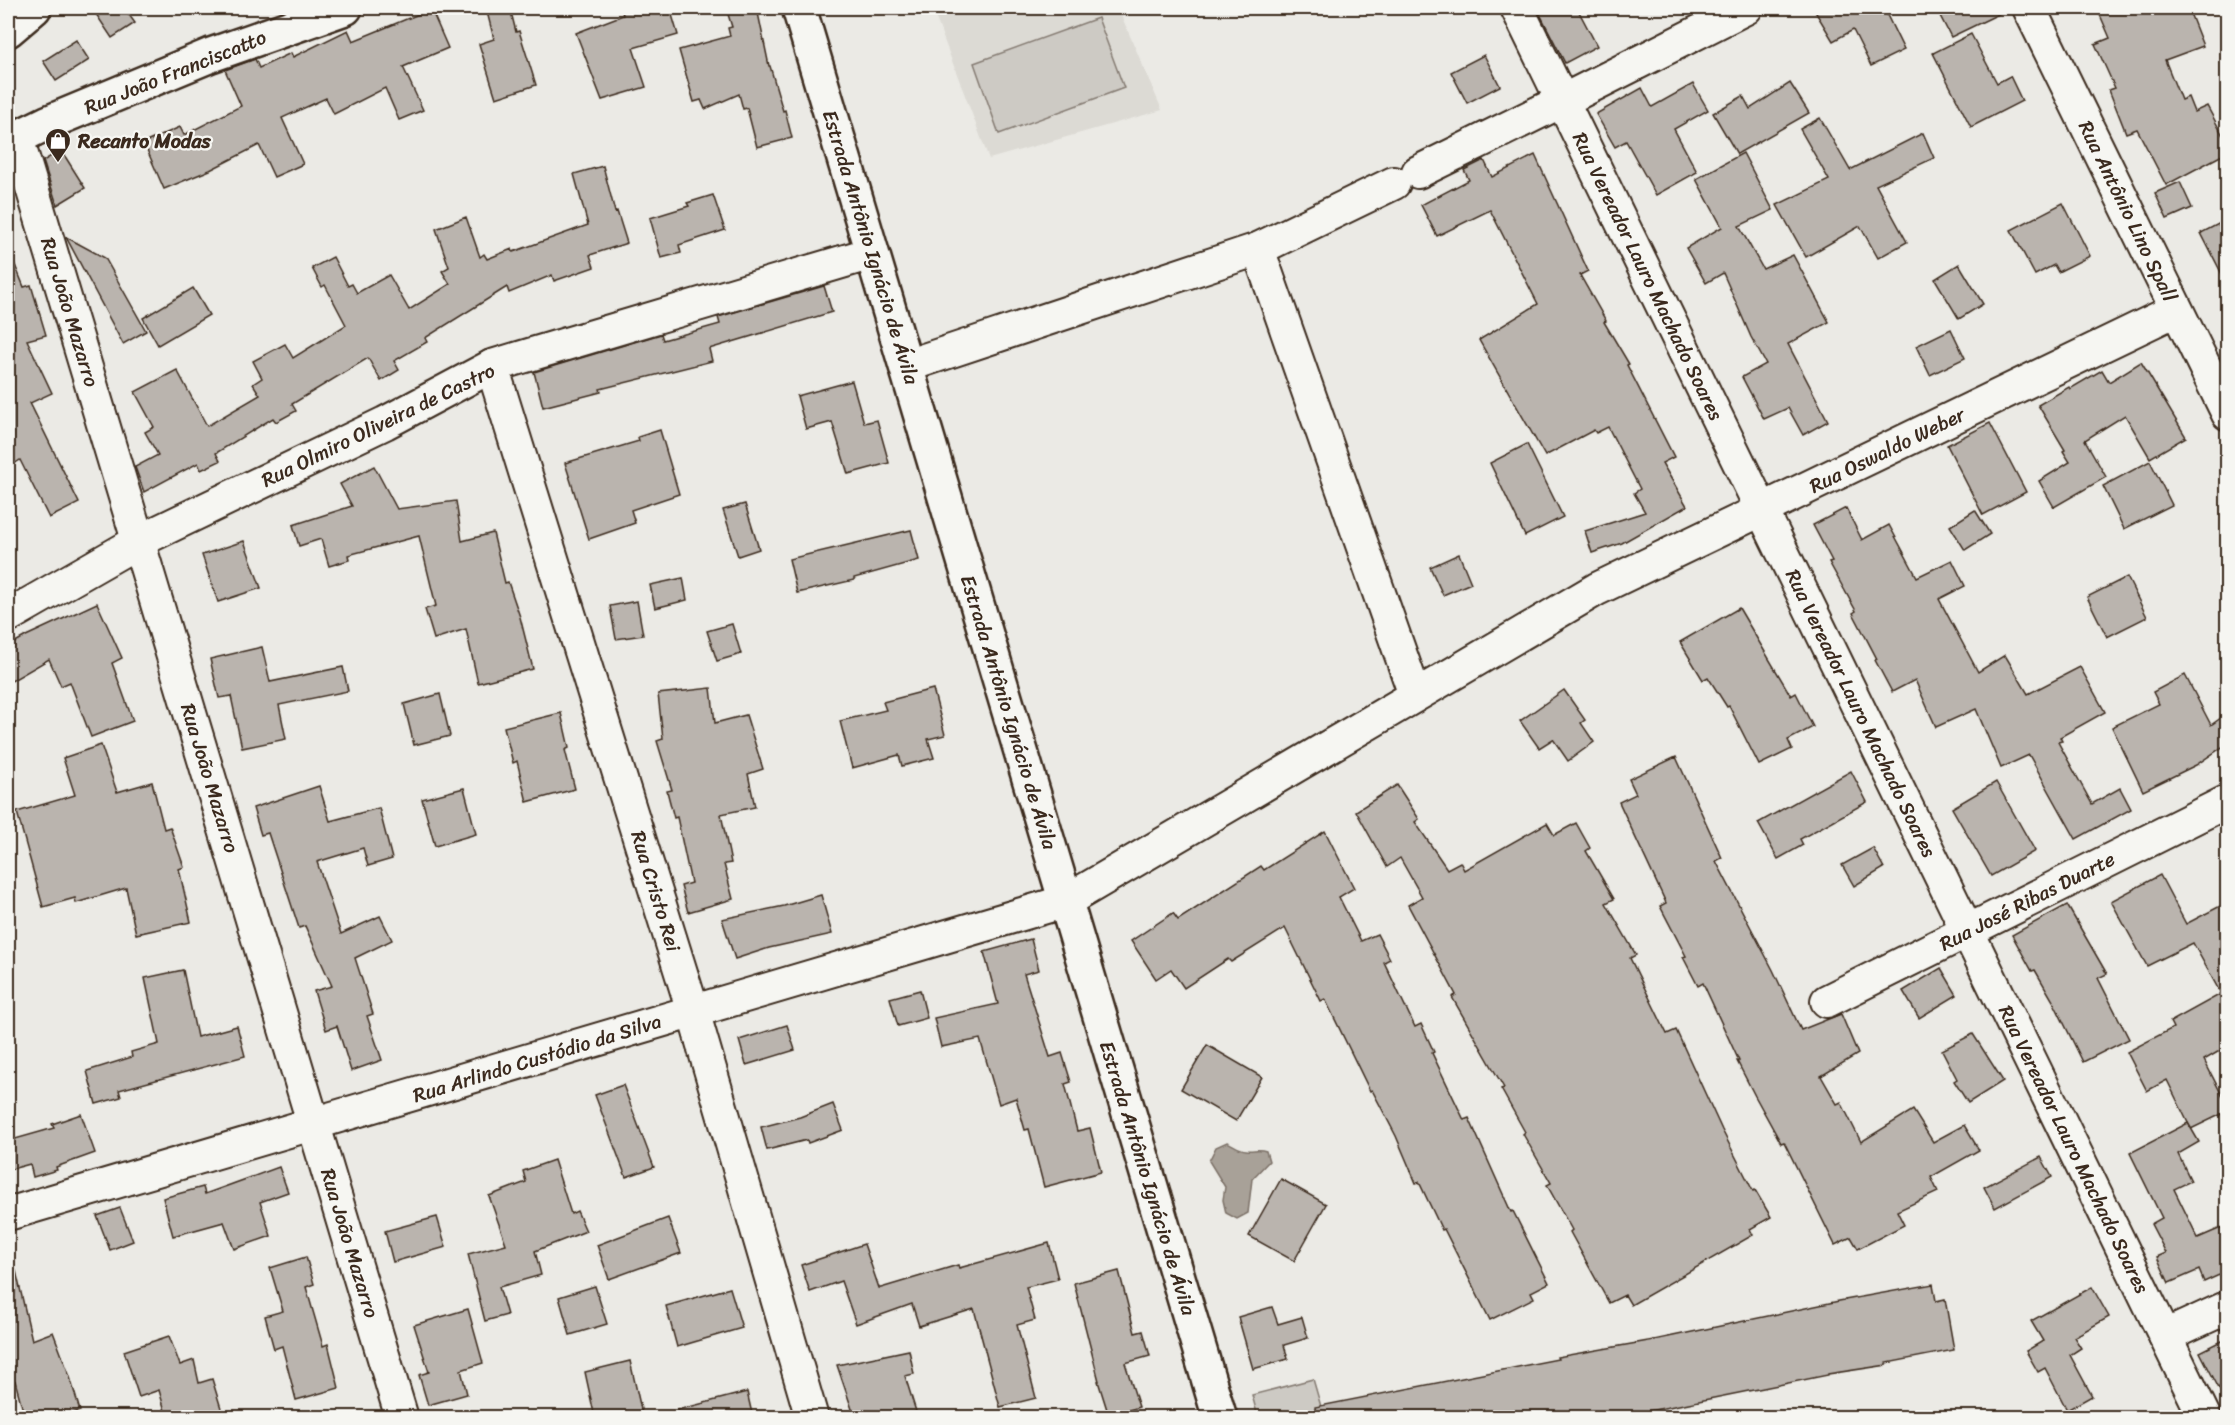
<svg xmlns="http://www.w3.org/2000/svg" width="2235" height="1425" viewBox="0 0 2235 1425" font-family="Sriracha,sans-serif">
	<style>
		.built { fill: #dcdad4 }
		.green { fill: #cdcac4; stroke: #847a71; stroke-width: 1.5 }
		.water { fill: #a8a198; stroke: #7c7167; stroke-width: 1.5 }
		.building { fill: #bab4ae; stroke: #3b2a1e; stroke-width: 1.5 }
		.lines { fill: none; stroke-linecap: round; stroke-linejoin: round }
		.minor-casing { stroke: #3b2a1e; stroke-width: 36 }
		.tertiary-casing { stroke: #3b2a1e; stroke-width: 38 }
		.minor { stroke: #f6f6f2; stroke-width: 32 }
		.tertiary { stroke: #f6f6f2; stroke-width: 33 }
		.labels { text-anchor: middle; stroke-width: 4.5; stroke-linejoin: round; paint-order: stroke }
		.street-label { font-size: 20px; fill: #3b2a1e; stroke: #f6f6f2 }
		.poi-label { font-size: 20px; font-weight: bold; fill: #3b2a1e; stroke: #f6f6f2; text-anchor: start }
	</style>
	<rect width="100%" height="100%" fill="#ebeae5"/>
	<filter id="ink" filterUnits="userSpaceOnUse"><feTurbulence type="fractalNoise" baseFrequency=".0167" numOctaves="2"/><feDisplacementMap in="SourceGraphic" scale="12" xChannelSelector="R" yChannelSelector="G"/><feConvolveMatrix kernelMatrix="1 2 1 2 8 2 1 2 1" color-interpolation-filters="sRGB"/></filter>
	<g filter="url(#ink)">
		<path class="built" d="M932 8H1118L1162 110 989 159Z"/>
		<g class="green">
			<path d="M1098 18 1124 88 999 134 974 63Z"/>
			<path d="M1313 1379 1324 1417H1258L1252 1395Z"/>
		</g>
		<path class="water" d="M1227 1142C1234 1145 1239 1150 1246 1150 1254 1151 1258 1148 1266 1151L1269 1161 1252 1179 1248 1213 1237 1219 1226 1213 1223 1200 1225 1187 1209 1161 1216 1147Z"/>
		<g class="building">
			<path d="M92 8H124L135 23 112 38Z"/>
			<path d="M486 8H510L516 32 519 31 536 85 496 98 479 44 494 39Z"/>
			<path d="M621 8H670L678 35 633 48 646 87 602 100 576 33 623 15Z"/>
			<path d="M726 8H757L769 66H770L783 111 785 110 792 138 757 147 747 108 743 109 739 94 705 109 701 100 694 102 679 50 730 36 728 28 732 27Z"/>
			<path d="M1537 8H1577L1597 46 1565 63Z"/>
			<path d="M1813 8H1890L1885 11 1904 50 1871 66 1853 30 1833 41Z"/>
			<path d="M1936 8H2011L1951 37Z"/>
			<path d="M2097 8H2188L2203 46 2165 60 2181 100 2188 97 2194 112 2207 106 2228 145V152L2166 185 2137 129 2126 133 2109 90 2115 88 2095 44 2110 38Z"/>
			<path d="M431 9 448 48 403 67 423 110 399 120 385 88 334 114 326 98 282 118 303 164 274 177 259 145 210 170 164 189 144 143 180 127 184 135 241 106 225 70 255 59 259 68 291 53 293 57 348 30 353 41Z"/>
			<path d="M1971 34 1997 83 2010 76 2022 101 1971 127 1933 53Z"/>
			<path d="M76 40 89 60 56 81 43 61Z"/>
			<path d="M1484 55 1500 86 1467 103 1451 72Z"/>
			<path d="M1790 83 1809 113 1737 154 1713 113 1743 96 1750 109Z"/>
			<path d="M1693 84 1708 110 1674 129 1697 172 1656 195 1626 141 1615 147 1596 114 1642 88 1652 107Z"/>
			<path d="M1820 118 1850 170 1923 133 1934 158 1876 185 1907 242 1878 258 1860 226 1806 257 1777 205 1829 180 1800 129Z"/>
			<path d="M61 150 85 188 57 205 43 161Z"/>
			<path d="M1743 153 1773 210 1739 226 1763 269 1793 255 1829 322 1788 344 1828 421 1803 435 1788 408 1764 419 1742 377 1766 364 1751 337 1723 273 1706 283 1686 248 1722 227 1696 179Z"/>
			<path d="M1535 155 1588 271 1580 275 1606 321 1604 322 1629 364 1627 365 1674 457 1662 463 1687 506 1622 543 1592 553 1585 531 1645 512 1634 493 1640 489 1608 427 1596 433 1594 430 1545 456 1479 340 1538 304 1490 210 1437 236 1421 205 1469 180 1464 170 1484 160 1492 177Z"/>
			<path d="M603 166 615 212 617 211 627 243 590 255 594 267 554 281 552 275 509 293 507 287 425 338 427 342 394 361 399 370 381 381 368 358 292 404 296 411 276 422 273 418 216 453 220 461 201 470 198 463 144 492 135 467 158 455 145 432 154 427 135 392 177 370 207 426 260 395 253 384 262 378 253 361 285 344 293 358 346 325 325 285 322 287 312 268 333 257 348 286 352 284 357 293 389 275 409 310 450 284 442 271 449 267 436 229 466 217 480 257 484 254 487 259 512 249 513 252 588 225 574 174Z"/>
			<path d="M2180 182 2192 208 2167 219 2155 193Z"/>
			<path d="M713 195 725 230 679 245 681 253 661 258 650 218 689 206 687 203Z"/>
			<path d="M2063 203 2090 256 2058 272 2054 265 2035 275 2011 230Z"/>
			<path d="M2228 219V286L2201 233Z"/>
			<path d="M66 237 105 258 146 331 123 344Z"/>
			<path d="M8 248 24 287 31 285 46 335 27 340 52 393 30 403 79 503 49 518 20 460 8 468Z"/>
			<path d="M1959 264 1983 304 1959 319 1935 279Z"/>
			<path d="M824 286 832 312 709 349 712 361 600 389 601 392 543 407 534 372 661 334 663 340 720 324 718 317Z"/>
			<path d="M193 288 209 315 158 345 143 318Z"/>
			<path d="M1951 329 1965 358 1930 375 1916 346Z"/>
			<path d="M2141 362 2186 437 2150 458 2125 415 2085 440 2106 477 2054 507 2039 481 2070 462 2063 451 2065 450 2038 405 2069 387 2070 389 2102 370 2109 382Z"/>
			<path d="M852 381 864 423 877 420 889 463 848 474 832 422 806 429 797 396Z"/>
			<path d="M1990 423 2026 492 1983 515 1947 445Z"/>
			<path d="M660 430 679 494 631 510 635 523 589 539 565 463 639 441 638 437Z"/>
			<path d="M1527 444 1563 517 1525 536 1490 463Z"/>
			<path d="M2150 461 2172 505 2124 529 2103 486Z"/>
			<path d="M374 466 397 509 456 501 462 541 493 533 505 583 508 582 520 617 533 669 478 683 466 629 434 639 425 609 436 606 419 536 348 555 349 560 329 566 321 539 299 546 293 525 352 506 340 484Z"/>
			<path d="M745 504 759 549 738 556 723 510Z"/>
			<path d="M1846 508 1862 540 1889 525 1917 577 1952 560 1965 586 1939 599 1978 672 2005 655 2028 694 2080 667 2105 712 2060 737 2062 741 2058 742 2092 804 2120 788 2131 809 2076 839 2029 755 2001 768 1976 709 1936 727 1915 680 1892 692 1875 660 1877 659 1853 613 1856 611 1829 562 1832 561 1813 525Z"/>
			<path d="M1975 510 1990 534 1965 550 1950 526Z"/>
			<path d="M911 530 919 560 854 578V580L797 593 789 559Z"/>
			<path d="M244 541 261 588 218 602 202 555Z"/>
			<path d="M1459 554 1471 583 1443 595 1430 567Z"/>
			<path d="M2127 577 2147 617 2107 637 2087 597Z"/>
			<path d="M683 578 687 600 655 608 650 585Z"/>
			<path d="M637 601 643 635 616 639 610 606Z"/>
			<path d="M97 603 122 658 112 663 133 721 91 737 70 682 61 686 49 659 8 683V646L26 636Z"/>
			<path d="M1739 608 1791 696 1796 693 1813 727 1788 740 1792 749 1759 765 1729 706 1727 707 1708 677 1703 680 1680 642Z"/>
			<path d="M732 624 741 654 717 661 707 631Z"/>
			<path d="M262 647 270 682 343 667 348 691 279 705 286 739 242 748 231 696 219 698 210 659Z"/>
			<path d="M2185 675 2211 725 2228 713V743L2196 765 2143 791 2112 727 2159 704 2153 692Z"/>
			<path d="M711 688 715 723 746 715 763 769 748 774 755 807 721 814 731 863 724 864 733 899 688 912 681 886 691 883 677 817 674 818 667 791 672 790 657 741 663 739 658 694Z"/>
			<path d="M933 689 945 735 928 739 934 758 902 766 899 755 852 768 840 721 886 710 883 702Z"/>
			<path d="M1564 690 1585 720 1581 723 1594 742 1568 761 1553 739 1539 748 1520 721Z"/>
			<path d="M440 694 450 736 414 745 404 704Z"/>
			<path d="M561 713 569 748 565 750 575 789 527 802 517 761 513 763 504 727Z"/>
			<path d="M101 745 117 792 152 782 164 829 170 827 184 867 179 869 191 922 136 934 126 888 76 903 75 898 43 907 17 812 75 795 63 758Z"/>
			<path d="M1676 757 1722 858 1716 861 1773 970 1801 1030 1841 1014 1858 1054 1821 1076 1837 1104 1841 1102 1861 1142 1913 1110 1933 1142 1964 1125 1979 1150 1931 1177 1938 1192 1897 1211 1904 1225 1858 1249 1851 1237 1835 1245 1784 1142 1781 1143 1755 1096 1737 1061H1739L1703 983 1698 986 1683 957 1686 956 1660 906 1666 903 1619 802 1636 794 1629 779Z"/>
			<path d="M1851 771 1867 802 1800 839 1803 845 1778 859 1758 823Z"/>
			<path d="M1996 782 2035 851 1991 876 1952 808Z"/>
			<path d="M1397 785 1419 819 1415 822 1447 869 1460 862 1464 870 1547 823 1554 835 1576 823 1590 848 1586 851 1614 899 1606 903 1636 955 1630 958 1667 1034 1676 1030 1722 1130 1753 1191 1755 1190 1771 1217 1750 1229 1753 1235 1631 1305 1625 1295 1609 1303 1570 1232 1572 1230 1547 1185 1551 1183 1523 1134 1525 1132 1501 1089 1504 1088 1452 997 1456 995 1408 905 1422 897 1400 858 1387 867 1356 811Z"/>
			<path d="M319 786 330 821 379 808 392 859 368 866 363 848 317 862 341 934 380 916 392 940 355 958 373 1014 367 1016 382 1060 351 1071 337 1026 326 1030 314 991 332 986 305 926 299 928 268 833 261 835 253 808Z"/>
			<path d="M464 788 476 834 435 846 422 799Z"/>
			<path d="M1325 831 1354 888 1339 897 1361 941 1377 934 1390 959 1384 962 1415 1027 1421 1024 1434 1052 1432 1053 1464 1120 1469 1118 1511 1212 1513 1211 1549 1283 1531 1292 1534 1298 1490 1320 1444 1229 1442 1230 1419 1182 1416 1183 1396 1136 1372 1090 1370 1091 1325 999 1321 1001 1285 928 1231 962 1228 959 1184 988 1171 969 1156 979 1131 941 1173 913 1178 920 1261 866 1264 870Z"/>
			<path d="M1873 848 1884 868 1854 886 1842 865Z"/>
			<path d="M2160 875 2186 924 2228 902V1046L2204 1060 2228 1107V1111L2191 1129 2167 1080 2147 1091 2127 1052 2173 1028 2170 1022 2221 994 2193 943 2147 966 2111 901Z"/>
			<path d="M821 895 832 934 769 948 735 959 722 919 784 906Z"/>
			<path d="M2067 905 2107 974 2098 978 2129 1039 2083 1062 2053 1001 2035 970 2032 971 2012 935Z"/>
			<path d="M1031 939 1039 970 1024 974 1050 1057 1062 1053 1071 1082 1065 1084 1077 1131 1090 1128 1101 1172 1044 1187 1029 1129 1025 1130 1016 1098 999 1104 980 1039 941 1047 934 1018 998 1004 984 952Z"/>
			<path d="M1941 968 1957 995 1919 1018 1903 991Z"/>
			<path d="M183 970 197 1037 237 1026 245 1056 119 1090 121 1097 96 1104 87 1071 132 1057 131 1052 159 1044 145 978Z"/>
			<path d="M920 990 927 1018 898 1026 890 998Z"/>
			<path d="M787 1025 795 1050 746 1065 739 1040Z"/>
			<path d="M1973 1034 2003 1081 1968 1103 1954 1081 1957 1079 1942 1050Z"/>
			<path d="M1207 1045 1262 1077 1236 1121 1181 1089Z"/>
			<path d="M623 1085 654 1167 626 1177 595 1095Z"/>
			<path d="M833 1104 843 1130 808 1143 807 1140 767 1150 761 1127 800 1117Z"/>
			<path d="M81 1114 95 1153 56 1167 57 1170 33 1177 30 1164 8 1170V1141L54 1128 52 1124Z"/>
			<path d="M2188 1123 2199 1142 2178 1154 2191 1181 2174 1189 2198 1238 2228 1225V1271L2204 1282 2199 1270 2169 1283 2157 1257 2166 1253 2151 1224 2162 1218 2130 1153Z"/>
			<path d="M2041 1157 2052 1177 1995 1208 1984 1187Z"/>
			<path d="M554 1160 571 1214 577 1211 586 1231 535 1251 541 1275 499 1287 507 1315 485 1321 468 1254 506 1244 489 1196 526 1182 523 1171Z"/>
			<path d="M279 1167 288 1192 260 1202 271 1236 234 1249 224 1222 173 1236 163 1198 203 1187 205 1194Z"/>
			<path d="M1281 1179 1326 1204 1294 1261 1249 1236Z"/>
			<path d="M120 1208 133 1241 110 1250 97 1216Z"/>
			<path d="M437 1217 446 1247 393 1262 385 1231Z"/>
			<path d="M668 1218 681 1253 609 1279 597 1245Z"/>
			<path d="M1049 1243 1058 1279 1026 1287 1035 1320 1017 1325 1036 1398 1000 1407 974 1309 919 1326 912 1304 856 1324 841 1281 810 1292 801 1265 864 1244 879 1288H881L958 1265 959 1268Z"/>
			<path d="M306 1257 314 1284 306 1287 323 1346 328 1344 339 1388 296 1400 282 1346 274 1349 265 1316 283 1311 270 1268Z"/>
			<path d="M16 1271 32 1340 53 1332 70 1377 80 1411 54 1418H25L15 1381 8 1383V1272Z"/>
			<path d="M1119 1271 1135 1333 1143 1331 1150 1356 1125 1363 1139 1407 1109 1416 1098 1381H1099L1074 1283Z"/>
			<path d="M1933 1284 1936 1301 1945 1299 1954 1350 1887 1363V1365L1828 1374V1375L1649 1411 1608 1418H1316L1315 1407 1558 1359 1557 1357 1654 1340 1839 1301Z"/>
			<path d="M595 1286 607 1324 570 1335 559 1297Z"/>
			<path d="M2092 1287 2109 1317 2074 1337 2081 1348 2070 1355 2092 1396 2067 1410 2045 1368 2038 1372 2026 1351 2043 1341 2031 1321Z"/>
			<path d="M730 1288 742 1328 677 1347 666 1306Z"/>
			<path d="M1272 1307 1278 1324 1302 1317 1308 1338 1284 1345 1288 1359 1253 1369 1238 1317Z"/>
			<path d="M468 1309 483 1363 461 1370 467 1394 428 1405 419 1375 429 1372 414 1325Z"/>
			<path d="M169 1336 180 1365 194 1360 199 1383 212 1379 224 1418H167L159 1390 139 1397 124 1351Z"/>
			<path d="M2228 1338V1406L2200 1352Z"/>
			<path d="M909 1350 914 1374 905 1376 918 1418H855L837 1365Z"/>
			<path d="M630 1361 643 1418H595L585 1372Z"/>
			<path d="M747 1392 753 1418H678L677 1410Z"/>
		</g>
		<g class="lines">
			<defs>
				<g id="minor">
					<path d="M1517 8 2205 1418"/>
					<path d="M2029 8 2228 414"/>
					<path d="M17 138 402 1418"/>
					<path d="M1418 172 1562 101 1746 8"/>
					<path d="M1258 249 1415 695"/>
					<path d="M492 366 693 1011 812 1418"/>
					<path d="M906 366 1258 249 1394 183"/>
					<path d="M8 616 139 541 385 423 492 366 872 253"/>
					<path d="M1827 1001 2228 801"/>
					<path d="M8 1214 1066 901 1597 589 2176 310"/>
					<path d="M2165 1336 2228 1307"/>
				</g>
				<g id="tertiary">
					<path d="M799 8 1220 1418"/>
					<path d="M8 30 34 8"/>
					<path d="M8 142 47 123 211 55 345 8"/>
				</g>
			</defs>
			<use href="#minor" class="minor-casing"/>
			<use href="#tertiary" class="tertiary-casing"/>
			<use href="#minor" class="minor"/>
			<use href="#tertiary" class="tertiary"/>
		</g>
	</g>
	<defs>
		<symbol id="shop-pin" viewBox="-11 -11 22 30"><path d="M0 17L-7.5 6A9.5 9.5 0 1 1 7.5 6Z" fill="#3b2a1e" stroke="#f6f6f2"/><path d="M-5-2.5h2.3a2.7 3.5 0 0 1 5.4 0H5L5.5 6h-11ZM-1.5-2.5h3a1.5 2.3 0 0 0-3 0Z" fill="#fff"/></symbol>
	</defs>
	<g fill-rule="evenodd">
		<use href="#shop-pin" x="43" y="126" width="30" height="40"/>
	</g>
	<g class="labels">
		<g class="street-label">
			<text transform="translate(175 72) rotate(-22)" y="7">Rua João Franciscatto</text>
			<text transform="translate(2128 211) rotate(64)" y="7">Rua Antônio Lino Spall</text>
			<text transform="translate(871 247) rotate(73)" y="7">Estrada Antônio Ignácio de Ávila</text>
			<text transform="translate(1648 276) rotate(64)" y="7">Rua Vereador Lauro Machado Soares</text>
			<text transform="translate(70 312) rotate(73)" y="7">Rua João Mazarro</text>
			<text transform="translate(378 425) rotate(-26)" y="7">Rua Olmiro Oliveira de Castro</text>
			<text transform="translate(1887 450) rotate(-26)" y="7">Rua Oswaldo Weber</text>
			<text transform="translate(1009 712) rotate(73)" y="7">Estrada Antônio Ignácio de Ávila</text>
			<text transform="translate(1861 713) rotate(64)" y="7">Rua Vereador Lauro Machado Soares</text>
			<text transform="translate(210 778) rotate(73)" y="7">Rua João Mazarro</text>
			<text transform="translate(656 891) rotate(73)" y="7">Rua Cristo Rei</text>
			<text transform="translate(2027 901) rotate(-27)" y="7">Rua José Ribas Duarte</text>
			<text transform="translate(537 1058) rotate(-17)" y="7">Rua Arlindo Custódio da Silva</text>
			<text transform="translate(2074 1149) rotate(64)" y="7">Rua Vereador Lauro Machado Soares</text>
			<text transform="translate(1148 1178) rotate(73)" y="7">Estrada Antônio Ignácio de Ávila</text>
			<text transform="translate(350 1243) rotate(73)" y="7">Rua João Mazarro</text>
		</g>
		<g class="poi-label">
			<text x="78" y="148">Recanto Modas</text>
		</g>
	</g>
	<rect width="2235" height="1425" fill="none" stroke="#f6f6f2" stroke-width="30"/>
	<rect x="15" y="15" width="2205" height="1395" fill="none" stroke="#3b2a1e" stroke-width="2" filter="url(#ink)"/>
</svg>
